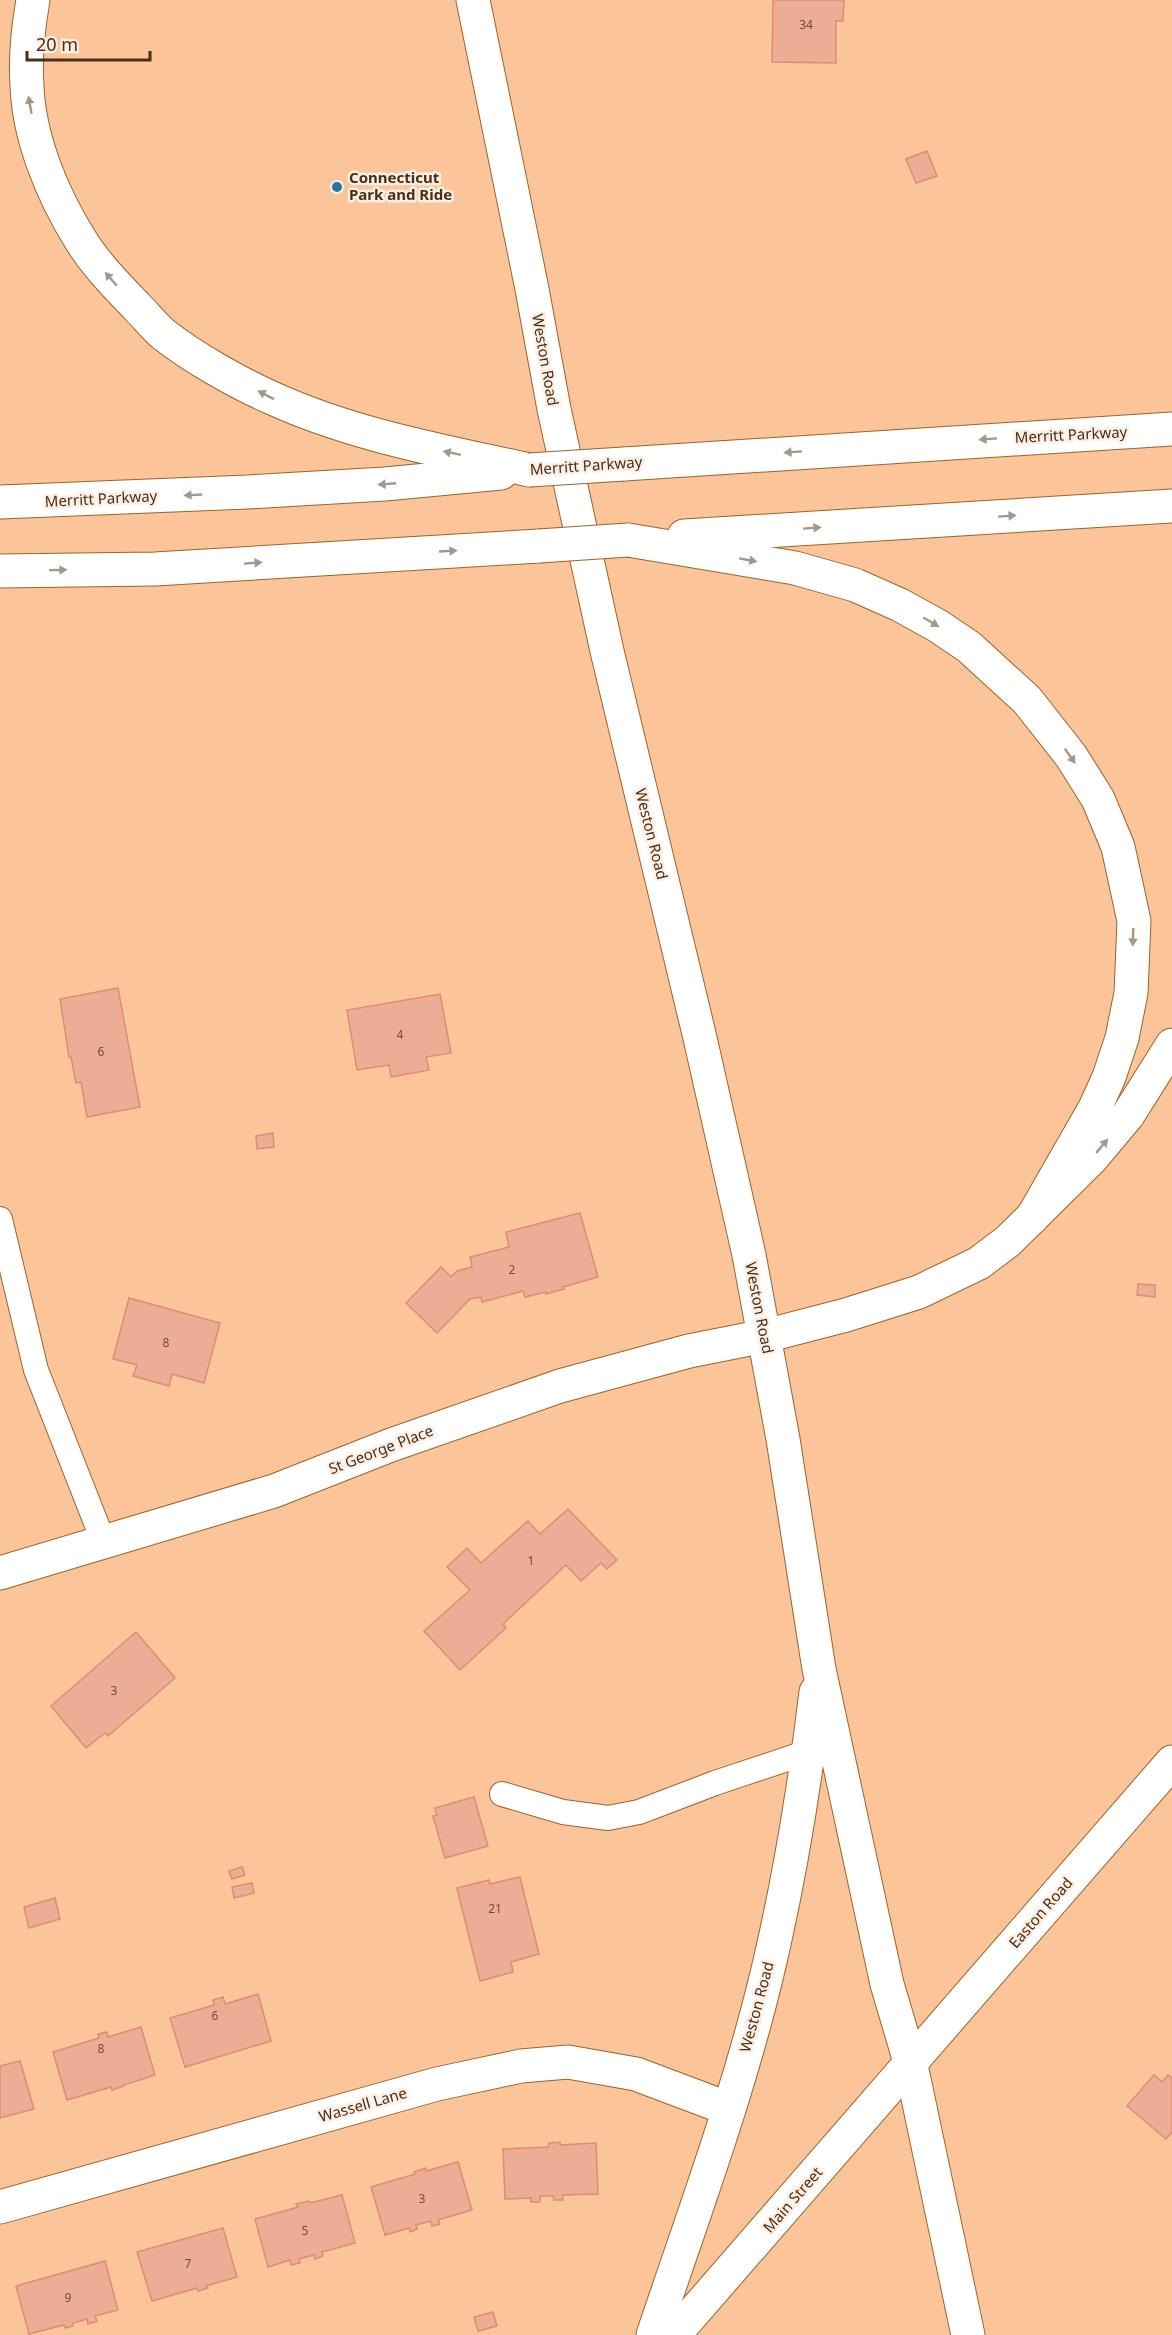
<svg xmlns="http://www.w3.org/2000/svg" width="1172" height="2335" viewBox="0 0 1172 2335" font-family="'Noto Sans',sans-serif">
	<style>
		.building { fill: #ecac95; stroke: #dd8d71; stroke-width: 1.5 }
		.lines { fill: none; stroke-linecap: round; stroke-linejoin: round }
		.service-casing { stroke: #9e6229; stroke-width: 26 }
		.minor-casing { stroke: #9e6229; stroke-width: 35 }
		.secondary-casing { stroke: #9e6229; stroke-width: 35 }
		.motorway-casing { stroke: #9e6229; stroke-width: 35 }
		.service { stroke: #fff; stroke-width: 24 }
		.minor { stroke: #fff; stroke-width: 33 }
		.secondary { stroke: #fff; stroke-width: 33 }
		.motorway { stroke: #fff; stroke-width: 33 }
		.motorway-bridge-casing { stroke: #9e6229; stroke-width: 35; stroke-linecap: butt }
		.motorway-bridge { stroke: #fff; stroke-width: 33 }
		.oneway { fill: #a4978c }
		.poi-dot { fill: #2576a7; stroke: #fdefe4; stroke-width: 2 }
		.labels { text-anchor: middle; stroke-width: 5; stroke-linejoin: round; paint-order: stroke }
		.number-label { font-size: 12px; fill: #724e37 }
		.poi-label { font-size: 15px; font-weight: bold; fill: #492f18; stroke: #fdefe4; text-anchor: start }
		.street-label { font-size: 15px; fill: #492f18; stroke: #fdefe4 }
	</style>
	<rect width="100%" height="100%" fill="#fbc599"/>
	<g class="building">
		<path d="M773 0H844L843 21H836V63L772 62Z"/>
		<path d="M927 151 937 176 916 183 906 159Z"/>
		<path d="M118 988 140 1107 87 1117 81 1082 76 1083 71 1057H69L60 999Z"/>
		<path d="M440 994 451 1053 426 1057 429 1070 391 1077 389 1065 357 1070 347 1010Z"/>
		<path d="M273 1133 274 1147 257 1149 256 1136Z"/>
		<path d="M580 1213 598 1277 563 1287 564 1289 546 1294V1292L525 1297 523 1291 482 1302 481 1297 470 1299 437 1333 406 1303 441 1267 451 1277 457 1271 472 1267 470 1257 509 1247 506 1232Z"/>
		<path d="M1138 1284 1155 1285V1297L1137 1295Z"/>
		<path d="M129 1298 220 1323 204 1383 172 1374 169 1386 133 1376 137 1365 113 1359Z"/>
		<path d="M568 1509 617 1560 607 1569 601 1563 581 1581 566 1565 503 1624 506 1628 460 1670 424 1631 470 1590 447 1567 467 1548 481 1563 528 1521 540 1534Z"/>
		<path d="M136 1632 175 1678 108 1736 105 1733 86 1748 51 1706Z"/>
		<path d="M474 1797 488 1846 445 1858 433 1816 437 1815 435 1808Z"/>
		<path d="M242 1867 245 1875 232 1879 229 1871Z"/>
		<path d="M520 1877 539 1954 511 1962 513 1972 480 1981 457 1888 489 1880 490 1884Z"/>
		<path d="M252 1883 254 1893 234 1898 232 1887Z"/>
		<path d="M55 1898 60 1919 29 1928 24 1907Z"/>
		<path d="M258 1994 271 2041 185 2067 170 2018 214 2005 213 2000 223 1997 225 2004Z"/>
		<path d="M141 2027 155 2075 124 2085V2086L112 2090 111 2087 67 2100 53 2052 99 2038 98 2034 107 2032 108 2037Z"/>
		<path d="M20 2061 34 2109 0 2118V2066Z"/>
		<path d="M1154 2075 1162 2082 1168 2075 1172 2078V2132L1166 2139 1127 2106Z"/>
		<path d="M560 2142V2145L596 2143 598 2194 563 2195V2200H554L553 2196H540V2202H531V2198L505 2199 503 2149 548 2147 549 2143Z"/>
		<path d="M458 2162 472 2210 438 2220 440 2224 432 2226 431 2221 416 2225 417 2229 410 2232 409 2228 385 2235 371 2187 415 2174 414 2172 426 2168V2171Z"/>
		<path d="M342 2195 355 2243 322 2252 323 2256 315 2259 314 2255 299 2259 300 2263 291 2265 290 2260 268 2267 255 2219 298 2207 296 2204 309 2201 310 2203Z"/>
		<path d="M223 2228 237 2277 206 2286 208 2288 198 2291 197 2288 152 2301 137 2252Z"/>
		<path d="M105 2261 118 2310 95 2316 97 2321 88 2324 87 2319 73 2323V2326L65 2328 64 2325 29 2334 16 2286Z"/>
		<path d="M493 2312 497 2326 478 2331 474 2317Z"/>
	</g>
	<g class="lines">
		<defs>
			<g id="service">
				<path d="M0 1219 36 1370 104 1543"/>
				<path d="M502 1794 563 1812 608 1818 639 1812 715 1783 808 1752"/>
			</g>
			<g id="minor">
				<path d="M0 1573 274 1491 391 1445 560 1386 689 1351 765 1336"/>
				<path d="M0 2207 437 2084 521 2066 568 2062 636 2074 729 2109"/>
			</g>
			<g id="secondary">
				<path d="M473 0 532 289 554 409 607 651 700 1038 749 1255 783 1439 819 1669 887 1984 911 2065 968 2335"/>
				<path d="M653 2335C697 2204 746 2074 775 1939 793 1858 806 1775 816 1692"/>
				<path d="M674 2335 1172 1762"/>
			</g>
			<g id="motorway">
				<path d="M33 0C28 28 25 57 27 86 29 138 52 194 80 239 95 264 117 286 138 308 146 316 154 326 163 334 192 357 238 383 272 398 353 435 443 451 529 470"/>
				<path d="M624 464 1172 429"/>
				<path d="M0 502 248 492 385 484 501 473"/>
				<path d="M684 536 1172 506"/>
				<path d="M628 540 795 568 855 585 900 605 938 626 969 647 1027 700 1071 756 1098 799 1118 847 1134 921 1131 993 1122 1038 1109 1077 1095 1108 1032 1218"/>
				<path d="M0 571 155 569 539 546"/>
				<path d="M765 1336 846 1315 919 1292 979 1263 1008 1241 1092 1158 1128 1115 1172 1045"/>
			</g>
		</defs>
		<use href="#service" class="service-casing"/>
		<use href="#minor" class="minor-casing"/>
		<use href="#secondary" class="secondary-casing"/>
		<use href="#motorway" class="motorway-casing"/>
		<use href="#service" class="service"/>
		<use href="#minor" class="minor"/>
		<use href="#secondary" class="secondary"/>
		<use href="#motorway" class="motorway"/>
		<defs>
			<g id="motorway-bridge">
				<path d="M529 470 624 464"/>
				<path d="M539 546 628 540"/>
			</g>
		</defs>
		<use href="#motorway-bridge" class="motorway-bridge-casing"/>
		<use href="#motorway-bridge" class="motorway-bridge"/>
	</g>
	<defs><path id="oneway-solid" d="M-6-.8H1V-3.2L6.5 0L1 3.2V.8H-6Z" transform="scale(1.5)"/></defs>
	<g class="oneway">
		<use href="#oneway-solid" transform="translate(30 105) rotate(-100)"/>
		<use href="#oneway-solid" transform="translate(111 279) rotate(-131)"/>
		<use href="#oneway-solid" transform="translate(266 395) rotate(-153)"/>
		<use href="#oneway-solid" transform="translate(988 439) rotate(176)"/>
		<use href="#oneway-solid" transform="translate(793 452) rotate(176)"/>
		<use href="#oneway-solid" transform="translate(452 453) rotate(-168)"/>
		<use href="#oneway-solid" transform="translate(387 484) rotate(175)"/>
		<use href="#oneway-solid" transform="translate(193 495) rotate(177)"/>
		<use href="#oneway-solid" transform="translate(1007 516) rotate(-4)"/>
		<use href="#oneway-solid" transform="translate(812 528) rotate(-4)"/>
		<use href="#oneway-solid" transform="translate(448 551) rotate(-3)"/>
		<use href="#oneway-solid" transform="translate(748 560) rotate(10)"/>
		<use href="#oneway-solid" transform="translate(253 563) rotate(-4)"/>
		<use href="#oneway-solid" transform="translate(58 570) rotate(-1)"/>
		<use href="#oneway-solid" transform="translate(931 622) rotate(30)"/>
		<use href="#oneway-solid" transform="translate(1070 756) rotate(55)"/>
		<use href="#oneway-solid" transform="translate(1133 937) rotate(92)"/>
		<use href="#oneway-solid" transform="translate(1102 1146) rotate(-50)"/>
	</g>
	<circle class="poi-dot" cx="337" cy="187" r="6"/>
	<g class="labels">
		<g class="number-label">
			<text x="806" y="29">34</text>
			<text x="400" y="1039">4</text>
			<text x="101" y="1056">6</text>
			<text x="512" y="1274">2</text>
			<text x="166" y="1347">8</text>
			<text x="531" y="1565">1</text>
			<text x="114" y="1695">3</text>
			<text x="495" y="1913">21</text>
			<text x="215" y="2020">6</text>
			<text x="101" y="2053">8</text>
			<text x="422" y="2203">3</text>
			<text x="305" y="2235">5</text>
			<text x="188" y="2268">7</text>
			<text x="68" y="2302">9</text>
		</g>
		<g class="poi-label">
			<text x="349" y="183">Connecticut<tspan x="349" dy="17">Park and Ride</tspan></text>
		</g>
		<g class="street-label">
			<text transform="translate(545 360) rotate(80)" y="5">Weston Road</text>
			<text transform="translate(1071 435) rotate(-3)" y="5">Merritt Parkway</text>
			<text transform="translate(586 466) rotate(-4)" y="5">Merritt Parkway</text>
			<text transform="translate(101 499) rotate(-3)" y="5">Merritt Parkway</text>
			<text transform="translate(651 834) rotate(76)" y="5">Weston Road</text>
			<text transform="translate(759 1308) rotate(79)" y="5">Weston Road</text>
			<text transform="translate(381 1450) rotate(-21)" y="5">St George Place</text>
			<text transform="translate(1041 1913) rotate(-49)" y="5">Easton Road</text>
			<text transform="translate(757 2007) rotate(-75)" y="5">Weston Road</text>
			<text transform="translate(363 2105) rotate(-16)" y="5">Wassell Lane</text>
			<text transform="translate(793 2200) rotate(-49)" y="5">Main Street</text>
		</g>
	</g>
	<path d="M27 51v9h123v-9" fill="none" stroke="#492f18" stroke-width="3"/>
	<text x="36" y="51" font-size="18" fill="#492f18" stroke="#fdefe4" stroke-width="4.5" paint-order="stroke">20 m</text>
</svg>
